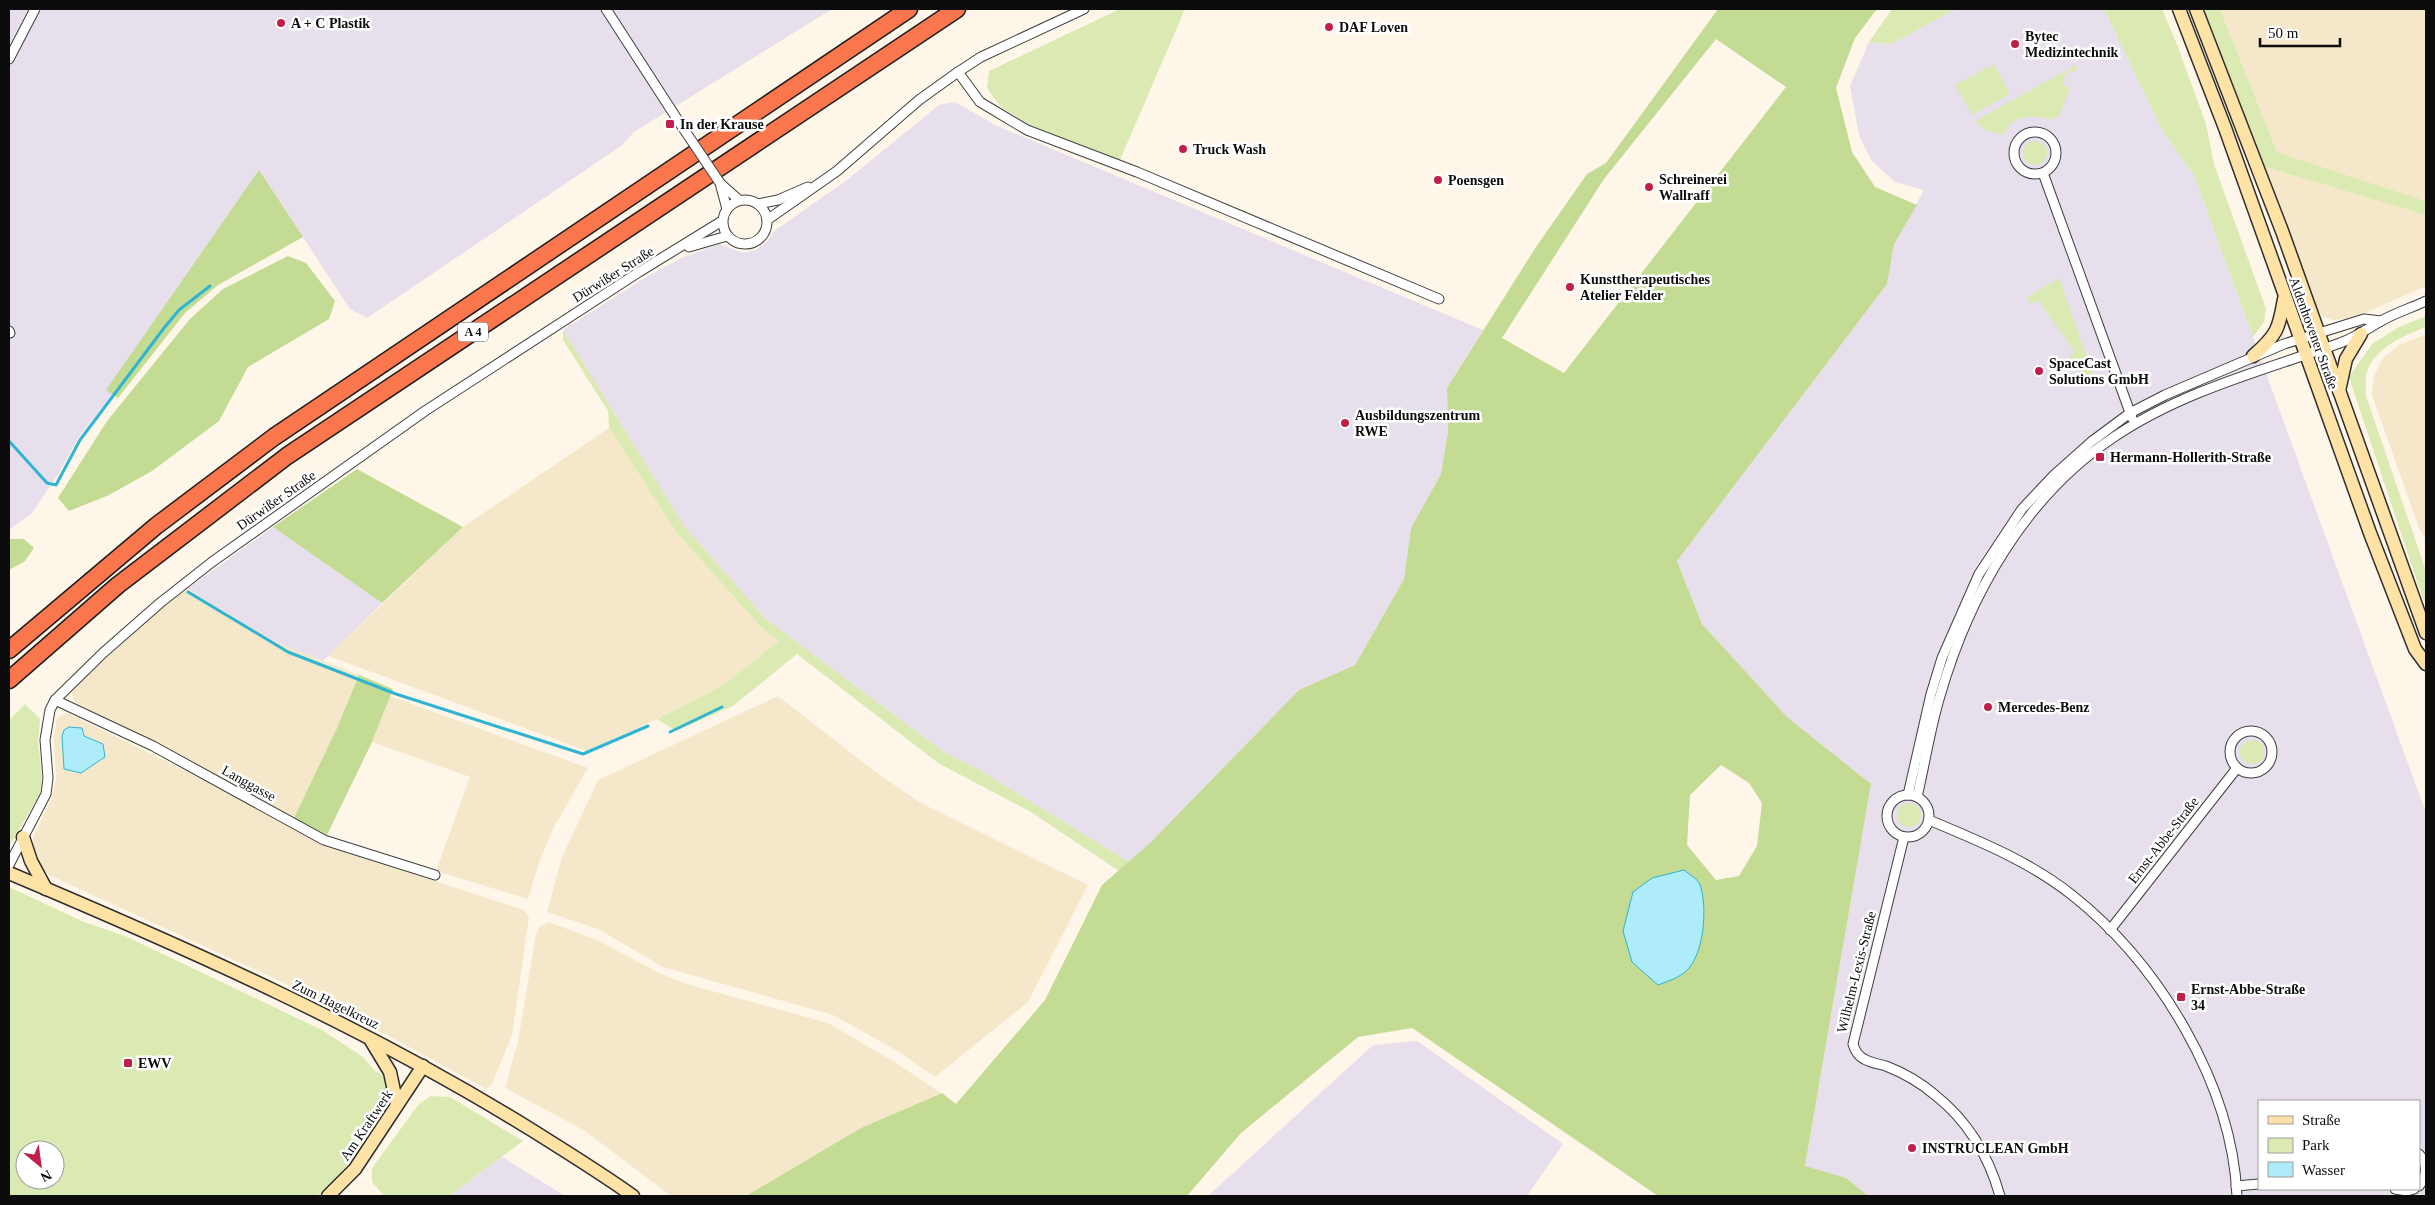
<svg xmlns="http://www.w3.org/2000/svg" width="2435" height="1205" viewBox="0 0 2435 1205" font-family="'Times New Roman',serif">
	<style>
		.industrial { fill: #e7dfeb; fill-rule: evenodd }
		.farmland { fill: #f5e8ca }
		.green { fill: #dbeab3; fill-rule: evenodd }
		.forest { fill: #c3db92; fill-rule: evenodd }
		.water { fill: #adecf8; stroke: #31b4d2 }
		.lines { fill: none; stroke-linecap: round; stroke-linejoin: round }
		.stream { stroke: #31b4d2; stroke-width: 3 }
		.street-casing { stroke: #3f3f3f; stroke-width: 11 }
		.secondary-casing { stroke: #2e2e2e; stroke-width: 15 }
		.highway-casing { stroke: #1d1d1d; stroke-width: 19 }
		.street { stroke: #fff; stroke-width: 9 }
		.secondary { stroke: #ffe2a5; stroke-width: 12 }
		.highway { stroke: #fa774d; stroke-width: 16 }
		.street-bridge-casing { stroke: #3f3f3f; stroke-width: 11; stroke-linecap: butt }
		.street-bridge { stroke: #fff; stroke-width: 9 }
		.poi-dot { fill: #c01f49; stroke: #fff; stroke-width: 2 }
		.labels { text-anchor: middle; stroke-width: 5; stroke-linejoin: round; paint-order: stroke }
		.shield { fill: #fff; stroke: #555; stroke-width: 1 }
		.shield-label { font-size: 12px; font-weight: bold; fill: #0c0c0c }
		.poi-label { font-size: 14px; font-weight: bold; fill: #0c0c0c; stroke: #fff; text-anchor: start }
		.street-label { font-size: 14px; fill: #0c0c0c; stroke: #fff }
	</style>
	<rect width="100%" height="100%" fill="#fff6ea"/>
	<g class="industrial">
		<path d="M9 9H832L634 132 621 146 367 318 350 309 259 170 107 390 112 394 78 438 59 473 32 513 9 530Z"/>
		<path d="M1955 9H2104L2163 132 2194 175 2426 813V1196H1868L1846 1178 1805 1167 1871 784 1787 717 1702 624 1677 561 1887 284 1894 244 1924 190 1895 182 1872 161 1859 135 1850 86 1869 42 1892 44ZM2259 1101H2419V1189H2259Z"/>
		<path d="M955 102 995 125 1483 330 1447 388 1448 432 1441 474 1411 528 1404 579 1355 665 1299 690 1149 844 1129 862 978 769 944 752 766 619 684 526 563 330 643 279 681 258 720 244 743 253 756 250 766 243 773 232 847 180 939 105Z"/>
		<path d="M273 527 382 603 323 661 275 642 187 589Z"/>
		<path d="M1417 1041 1563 1144 1527 1196H1208L1373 1045Z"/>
		<path d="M502 1157 565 1196H449Z"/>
	</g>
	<g class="farmland">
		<path d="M2220 9H2426V201L2277 152Z"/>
		<path d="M2265 167 2426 215V286L2352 319 2332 320 2320 315Z"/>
		<path d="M2426 334V540L2419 528 2372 395 2374 376 2383 358 2399 345Z"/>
		<path d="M609 428 677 533 759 625 780 641 724 685 657 719 587 751 328 656 463 527Z"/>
		<path d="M187 589 275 642 359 675 337 728 293 820 239 787 75 703 71 692 80 682 163 607Z"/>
		<path d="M390 696 588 768 553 829 539 863 528 899 436 871 470 777 372 742Z"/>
		<path d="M778 696 877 773 921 803 1088 885 1028 1002 935 1077 899 1052 833 1015 663 967 598 929 547 912 562 857 598 780Z"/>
		<path d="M68 713 235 795 310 837 371 860 524 910 529 917 512 1035 492 1084 486 1089 385 1034 278 980 49 875 38 864 33 851V837L52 798 56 778 54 739 57 718Z"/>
		<path d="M549 922 597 940 659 973 687 984 828 1023 893 1061 941 1093 861 1128 746 1196H671L585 1131 505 1088 518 1041 536 935 540 926Z"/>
	</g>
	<g class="green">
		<path d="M1120 9H1185L1120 160 1030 125 1001 107 987 88 989 71Z"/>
		<path d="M1892 9H1955L1892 44 1869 42Z"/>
		<path d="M2104 9H2162L2178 47 2206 124 2214 164 2266 309 2264 322 2253 337 2194 175 2163 132Z"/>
		<path d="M2203 9H2220L2277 152 2426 201V215L2265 167Z"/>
		<path d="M1994 64 2010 94 1972 115 1955 85Z"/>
		<path d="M2078 64 2075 72 2067 70 2062 85 2070 88 2059 117 2055 116 2053 120C2033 115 2013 113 2003 135L1987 131 1975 121Z"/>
		<circle cx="2035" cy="153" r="12"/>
		<path d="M2059 278 2095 380 2084 378 2069 357 2075 352 2038 300 2031 304 2026 298Z"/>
		<path d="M2426 316V327C2405 335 2374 348 2367 372 2365 379 2366 388 2366 396L2426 571V603L2423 599 2349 377 2372 344 2399 327Z"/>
		<path d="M563 330 684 526 766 619 944 752 978 769 1129 862 1119 871 1031 812 938 763 797 654 733 706 676 731 657 719 724 685 779 641 759 625 677 533 609 428 608 411 563 340Z"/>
		<path d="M25 704 40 719 38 741 42 779 40 794 9 846V720Z"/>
		<circle cx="2252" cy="752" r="12"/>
		<circle cx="1909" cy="815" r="12"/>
		<path d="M9 887 84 922 125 936 322 1030 363 1057 376 1072 385 1076C386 1080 389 1086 389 1091 384 1124 342 1176 317 1196H9ZM25 1150H55V1180H25Z"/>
		<path d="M431 1096 450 1097 523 1141 449 1196H384L372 1182V1168L419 1104Z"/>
	</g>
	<g class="forest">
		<path d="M1718 9H1877L1855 38 1836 88 1852 152 1875 187 1917 205 1894 244 1887 284 1677 561 1702 624 1787 717 1871 784 1805 1166 1846 1178 1868 1196H1658L1412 1028 1358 1037 1241 1133 1187 1196H746L861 1128 942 1093 956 1104 1045 1000 1102 885 1149 844 1299 690 1355 665 1404 579 1411 528 1441 474 1448 432 1447 388 1536 247 1587 174 1606 163ZM1716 39 1786 87 1564 373 1502 338 1604 179ZM1721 765 1749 783 1762 803 1757 846 1739 876 1716 880 1687 845 1690 795Z"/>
		<path d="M259 170 303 237 218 285 185 313 118 398 106 390Z"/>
		<path d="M288 256 306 263 335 301 329 319 248 367 219 421 152 471 109 495 69 511 58 498 107 421 190 319 223 289Z"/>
		<path d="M357 469 463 527 382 603 273 527Z"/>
		<path d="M10 539H24L34 548 25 561 9 570Z"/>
		<path d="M359 675 393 689 372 742 326 837 293 820 337 728Z"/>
	</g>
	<g class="water">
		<path d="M69 727 82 728 84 736 103 744 105 757 81 773 64 769 62 736 64 730Z"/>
		<path d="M1684 870C1689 874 1698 879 1700 885 1708 907 1704 957 1685 972 1678 978 1666 982 1658 985L1632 962 1623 931 1633 892 1652 878Z"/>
	</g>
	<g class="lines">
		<g class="stream">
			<path d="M9 441 47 483 56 485 80 440 164 328 179 310 210 286"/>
			<path d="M188 592 288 652 396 694 583 754 648 726"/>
			<path d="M670 732 722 707"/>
		</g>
		<defs>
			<g id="street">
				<path d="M606 9 679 122"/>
				<path d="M9 59 35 9"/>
				<path d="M958 72 980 102 1027 130 1137 172 1439 299"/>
				<circle cx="2035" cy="153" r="21"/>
				<path d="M2043 173 2132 418"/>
				<path d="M720 183 727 209"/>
				<path d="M721 184 739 200"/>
				<circle cx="745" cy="222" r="22"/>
				<path d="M758 204 778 200 808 187"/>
				<path d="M767 220 837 171 919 100 958 72 981 57 1084 9"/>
				<path d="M689 247 727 236"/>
				<path d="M9 331 10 333"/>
				<path d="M55 700 153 746 324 840 435 875"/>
				<circle cx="2251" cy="752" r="21"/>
				<path d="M1908 795 1931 694 1942 658 1979 574 2022 509 2054 475 2091 442 2130 413 2165 395 2284 344 2364 319 2381 321"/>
				<circle cx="1908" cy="816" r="21"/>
				<path d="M1917 797C1925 763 1930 729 1940 696 1969 595 2025 496 2114 437 2182 391 2264 370 2340 343 2356 337 2367 329 2381 321 2395 313 2411 308 2426 301"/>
				<path d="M1929 820C1979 841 2029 861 2072 895 2159 964 2232 1084 2237 1196"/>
				<path d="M1904 837 1853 1044C1855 1051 1858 1056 1864 1059 1871 1063 1879 1064 1886 1066 1904 1073 1921 1083 1935 1095 1968 1121 1989 1157 2000 1196"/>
				<path d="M9 865 46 794 48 778 45 740 50 710 55 700 103 653 160 603 212 562 425 411 639 272 722 221"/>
				<path d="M2110 930 2237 768"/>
				<path d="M2419 1154C2428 1164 2427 1176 2419 1186"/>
				<path d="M2236 1186 2259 1184"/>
				<path d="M2395 1189 2407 1191 2414 1189"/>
			</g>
			<g id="secondary">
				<path d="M2179 9 2225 128 2370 533 2415 649 2426 664"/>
				<path d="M2196 9 2282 231 2426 633"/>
				<path d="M2253 356C2277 335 2279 329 2284 299"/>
				<path d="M2339 391 2346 359 2361 334"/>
				<path d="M23 837 31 861 46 889"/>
				<path d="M9 873C189 949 368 1028 535 1132 568 1153 601 1173 633 1196"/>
				<path d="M370 1039 390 1072 397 1105"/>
				<path d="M328 1196 355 1169 423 1066"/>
			</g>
			<g id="highway">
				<path d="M9 650 156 526 274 437 909 9"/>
				<path d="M9 680 118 585 287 456 957 9"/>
			</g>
		</defs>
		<use href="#street" class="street-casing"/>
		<use href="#secondary" class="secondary-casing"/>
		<use href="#highway" class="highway-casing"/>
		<use href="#street" class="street"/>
		<use href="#secondary" class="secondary"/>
		<use href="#highway" class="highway"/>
		<defs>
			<path id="street-bridge" d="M679 122 720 183"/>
		</defs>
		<use href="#street-bridge" class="street-bridge-casing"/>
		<use href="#street-bridge" class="street-bridge"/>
	</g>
	<g class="poi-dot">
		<circle cx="281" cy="23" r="5"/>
		<circle cx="1329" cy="27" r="5"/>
		<circle cx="2015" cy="44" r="5"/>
		<rect x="665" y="119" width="10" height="10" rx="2.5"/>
		<circle cx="1183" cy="149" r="5"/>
		<circle cx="1438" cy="180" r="5"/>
		<circle cx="1649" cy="187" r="5"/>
		<circle cx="1570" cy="287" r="5"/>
		<circle cx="2039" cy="371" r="5"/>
		<circle cx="1345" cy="423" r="5"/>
		<rect x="2095" y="452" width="10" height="10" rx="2.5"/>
		<circle cx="1988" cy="707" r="5"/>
		<rect x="2176" y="992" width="10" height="10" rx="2.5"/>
		<rect x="123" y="1058" width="10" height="10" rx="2.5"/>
		<circle cx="1912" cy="1148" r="5"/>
	</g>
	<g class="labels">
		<rect class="shield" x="458" y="322.5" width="30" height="19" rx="4"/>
		<g class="shield-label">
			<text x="473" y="336">A 4</text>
		</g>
		<g class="poi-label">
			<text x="291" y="28">A + C Plastik</text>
			<text x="1339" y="32">DAF Loven</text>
			<text x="2025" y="41">Bytec<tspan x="2025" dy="16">Medizintechnik</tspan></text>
			<text x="680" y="129">In der Krause</text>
			<text x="1193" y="154">Truck Wash</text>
			<text x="1659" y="184">Schreinerei<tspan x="1659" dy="16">Wallraff</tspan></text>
			<text x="1448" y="185">Poensgen</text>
			<text x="1580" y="284">Kunsttherapeutisches<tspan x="1580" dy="16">Atelier Felder</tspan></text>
			<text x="2049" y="368">SpaceCast<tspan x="2049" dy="16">Solutions GmbH</tspan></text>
			<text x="1355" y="420">Ausbildungszentrum<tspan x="1355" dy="16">RWE</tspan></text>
			<text x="2110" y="462">Hermann-Hollerith-Straße</text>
			<text x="1998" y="712">Mercedes-Benz</text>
			<text x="2191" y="994">Ernst-Abbe-Straße<tspan x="2191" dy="16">34</tspan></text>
			<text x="138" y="1068">EWV</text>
			<text x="1922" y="1153">INSTRUCLEAN GmbH</text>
		</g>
		<g class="street-label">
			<text transform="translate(613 274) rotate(-32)" y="5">Dürwißer Straße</text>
			<text transform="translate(2314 333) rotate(70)" y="5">Aldenhovener Straße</text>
			<text transform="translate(276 500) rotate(-35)" y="5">Dürwißer Straße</text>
			<text transform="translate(249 783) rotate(29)" y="5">Langgasse</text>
			<text transform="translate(2163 840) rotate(-52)" y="5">Ernst-Abbe-Straße</text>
			<text transform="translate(1856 972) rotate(-76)" y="5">Wilhelm-Lexis-Straße</text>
			<text transform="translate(336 1004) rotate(26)" y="5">Zum Hagelkreuz</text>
			<text transform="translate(366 1125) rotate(-56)" y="5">Am Kraftwerk</text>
		</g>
	</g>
	<rect width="2435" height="1205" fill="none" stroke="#0c0c0c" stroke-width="20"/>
	<rect x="2258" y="1100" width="162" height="90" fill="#ffffff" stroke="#9e9e9e"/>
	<rect x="2268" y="1116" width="25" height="8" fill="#ffe2a5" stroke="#9e9e9e"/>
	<text x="2302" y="1125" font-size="15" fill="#0c0c0c">Straße</text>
	<rect x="2268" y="1138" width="25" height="15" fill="#dbeab3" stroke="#9e9e9e"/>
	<text x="2302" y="1150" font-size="15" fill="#0c0c0c">Park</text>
	<rect x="2268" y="1162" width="25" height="15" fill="#adecf8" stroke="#9e9e9e"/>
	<text x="2302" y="1175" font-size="15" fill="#0c0c0c">Wasser</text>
	<g transform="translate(40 1165) rotate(151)"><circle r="24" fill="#ffffff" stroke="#9e9e9e"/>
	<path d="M0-4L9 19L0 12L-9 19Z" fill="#c01f49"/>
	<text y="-8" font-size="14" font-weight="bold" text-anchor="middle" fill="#0c0c0c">N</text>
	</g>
	<path d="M2260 38v8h80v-8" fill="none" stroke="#0c0c0c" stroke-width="2.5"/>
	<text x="2268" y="38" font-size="15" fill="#0c0c0c" stroke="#ffffff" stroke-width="4" paint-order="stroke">50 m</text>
</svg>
